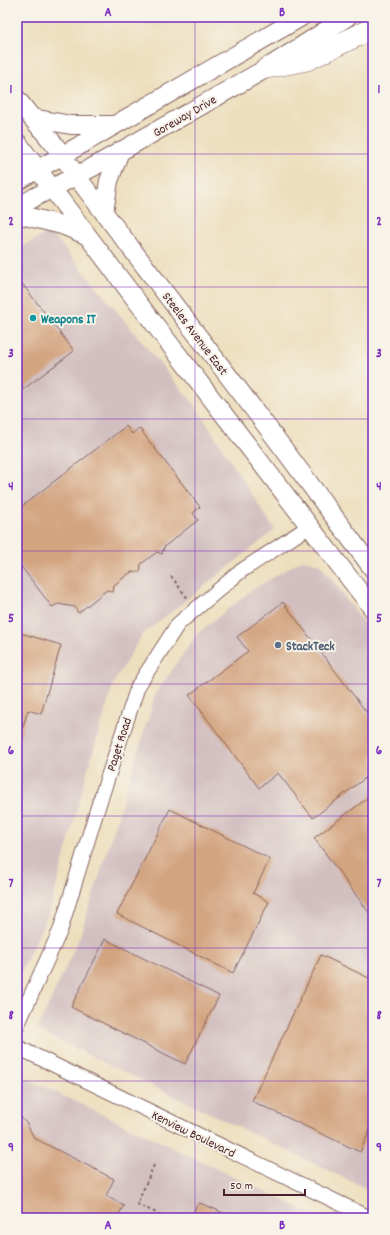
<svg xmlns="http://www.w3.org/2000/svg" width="390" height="1235" viewBox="0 0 390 1235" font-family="Dekko,sans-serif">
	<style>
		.industrial { fill: #d2bfc0 }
		.building { fill: #d3a480 }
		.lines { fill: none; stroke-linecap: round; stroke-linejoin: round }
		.minor-casing { stroke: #83625e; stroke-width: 16 }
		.major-casing { stroke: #83625e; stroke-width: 20 }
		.highway-casing { stroke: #83625e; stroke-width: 22 }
		.path { stroke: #83625e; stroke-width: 2; stroke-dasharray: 3 3; stroke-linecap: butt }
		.minor { stroke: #fff; stroke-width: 14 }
		.major { stroke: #fff; stroke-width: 18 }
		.highway { stroke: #fff; stroke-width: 21 }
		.grid { fill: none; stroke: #7b2cbf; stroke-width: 1; stroke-opacity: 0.55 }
		.culture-dot { fill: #0f9aa8; stroke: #f7f3e8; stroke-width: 1.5 }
		.service-dot { fill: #5c6f8a; stroke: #f7f3e8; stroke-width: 1.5 }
		.labels { text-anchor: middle; stroke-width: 4; stroke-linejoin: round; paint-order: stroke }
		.street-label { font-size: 13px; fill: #4a1f2b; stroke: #f7f3e8 }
		.culture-label { font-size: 13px; font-weight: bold; fill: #0d838f; stroke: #f7f3e8; text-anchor: start }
		.service-label { font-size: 13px; font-weight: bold; fill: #4e5e75; stroke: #f7f3e8; text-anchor: start }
		.neatline { fill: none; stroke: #7b2cbf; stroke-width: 1.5 }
		.grid-label { font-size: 13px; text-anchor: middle; font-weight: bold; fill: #7b2cbf }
	</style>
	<rect width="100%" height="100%" fill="#f7f3e8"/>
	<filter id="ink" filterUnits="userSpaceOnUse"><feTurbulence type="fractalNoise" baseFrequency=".025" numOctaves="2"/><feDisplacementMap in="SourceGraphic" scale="8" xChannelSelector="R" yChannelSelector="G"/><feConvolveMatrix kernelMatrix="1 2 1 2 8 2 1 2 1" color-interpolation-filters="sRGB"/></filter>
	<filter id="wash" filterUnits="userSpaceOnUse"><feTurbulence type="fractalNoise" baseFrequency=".012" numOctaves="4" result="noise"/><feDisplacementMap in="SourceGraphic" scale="16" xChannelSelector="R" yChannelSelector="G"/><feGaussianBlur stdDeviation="0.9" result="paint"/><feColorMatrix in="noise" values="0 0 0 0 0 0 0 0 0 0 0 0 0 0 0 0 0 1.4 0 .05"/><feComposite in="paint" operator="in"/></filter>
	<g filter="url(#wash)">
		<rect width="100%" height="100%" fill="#eddfbe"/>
		<g class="industrial">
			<path d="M50 231 196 407 275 530 142 635 114 682 89 765 50 910 17 981V250Z"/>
			<path d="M302 560 320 564 373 635V1192L37 1030 80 936 104 861 156 693 197 634 252 590Z"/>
			<path d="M17 1074 268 1193 321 1218H17Z"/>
		</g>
		<g id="blocks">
			<g class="building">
				<path d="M17 277 74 351 17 394Z"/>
				<path d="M126 426 132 434 139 428 200 507 193 513 198 520 164 547 162 554 157 552 141 564 140 572H131L114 585 113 592 107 590 78 613 75 607 58 604 52 607 17 561V510Z"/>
				<path d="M283 602 373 721V772L313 818 278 773 259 788 189 695 248 651 237 637Z"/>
				<path d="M17 632 61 645 41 714 28 710 19 740H17Z"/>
				<path d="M373 794V918L314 838Z"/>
				<path d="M170 809 270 859 253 893 269 902 233 973 117 914Z"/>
				<path d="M105 939 219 996 185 1064 71 1007Z"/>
				<path d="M321 955 373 980V1123L360 1152 252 1101Z"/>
				<path d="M17 1113 27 1124 34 1138 114 1179 106 1196 124 1205 117 1218H17Z"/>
				<path d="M200 1203 217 1210 233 1218H191L197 1205Z"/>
			</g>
		</g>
	</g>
	<g filter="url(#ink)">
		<use href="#blocks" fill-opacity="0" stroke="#83625e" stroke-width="1"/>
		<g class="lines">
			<defs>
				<g id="minor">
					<path d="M17 1026 60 931 97 810 138 686 178 624 241 571 310 526"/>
					<path d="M17 1047 370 1218"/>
				</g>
				<g id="major">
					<path d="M17 99 32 118 54 144 86 189 271 432 373 569"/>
					<path d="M32 118 71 125H115"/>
					<path d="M17 142 136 300 373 609"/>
					<path d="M17 181 77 147 301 17"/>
					<path d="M17 208 35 197 93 167 267 68 347 17"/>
					<path d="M104 212 109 181 120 151"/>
					<path d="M17 214 62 225 86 235"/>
				</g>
				<path id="highway" d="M267 68 307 60 373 28"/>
			</defs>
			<use href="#minor" class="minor-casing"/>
			<use href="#major" class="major-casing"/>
			<use href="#highway" class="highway-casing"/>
			<g class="path">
				<path d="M171 576 188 599"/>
				<path d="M154 1165 137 1204 165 1217"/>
			</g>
			<use href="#minor" class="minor"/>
			<use href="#major" class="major"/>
			<use href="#highway" class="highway"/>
		</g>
	</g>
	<path class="grid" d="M195 17V1218M17 154H373M17 287H373M17 419H373M17 551H373M17 684H373M17 816H373M17 948H373M17 1081H373"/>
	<circle class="culture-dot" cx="33" cy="318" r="4"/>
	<circle class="service-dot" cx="278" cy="645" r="4"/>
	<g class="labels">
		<g class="street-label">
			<text transform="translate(184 115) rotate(-30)" y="5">Goreway Drive</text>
			<text transform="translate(196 333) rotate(53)" y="5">Steeles Avenue East</text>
			<text transform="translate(118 744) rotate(-72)" y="5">Paget Road</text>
			<text transform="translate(194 1133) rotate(26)" y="5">Kenview Boulevard</text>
		</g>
		<g class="culture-label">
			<text x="41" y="323">Weapons IT</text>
		</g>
		<g class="service-label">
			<text x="286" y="650">StackTeck</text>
		</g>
	</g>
	<rect width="390" height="1235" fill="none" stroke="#f7f3e8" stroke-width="44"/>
	<path d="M224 1189v6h81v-6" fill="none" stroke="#4a1f2b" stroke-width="2"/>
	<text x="230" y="1189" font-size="12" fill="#4a1f2b" stroke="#f7f3e8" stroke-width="3" paint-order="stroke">50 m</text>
	<rect x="22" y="22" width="346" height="1191" class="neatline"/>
	<g class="grid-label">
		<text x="108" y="16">A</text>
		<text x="282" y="16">B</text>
		<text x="11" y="93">1</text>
		<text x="379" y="93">1</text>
		<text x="11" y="225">2</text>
		<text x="379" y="225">2</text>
		<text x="11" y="357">3</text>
		<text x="379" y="357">3</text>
		<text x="11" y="490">4</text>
		<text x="379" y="490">4</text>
		<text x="11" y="622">5</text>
		<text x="379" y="622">5</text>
		<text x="11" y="754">6</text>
		<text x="379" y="754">6</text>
		<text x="11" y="887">7</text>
		<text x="379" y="887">7</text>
		<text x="11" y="1019">8</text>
		<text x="379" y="1019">8</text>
		<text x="11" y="1151">9</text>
		<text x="379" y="1151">9</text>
		<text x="108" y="1229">A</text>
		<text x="282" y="1229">B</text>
	</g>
</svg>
